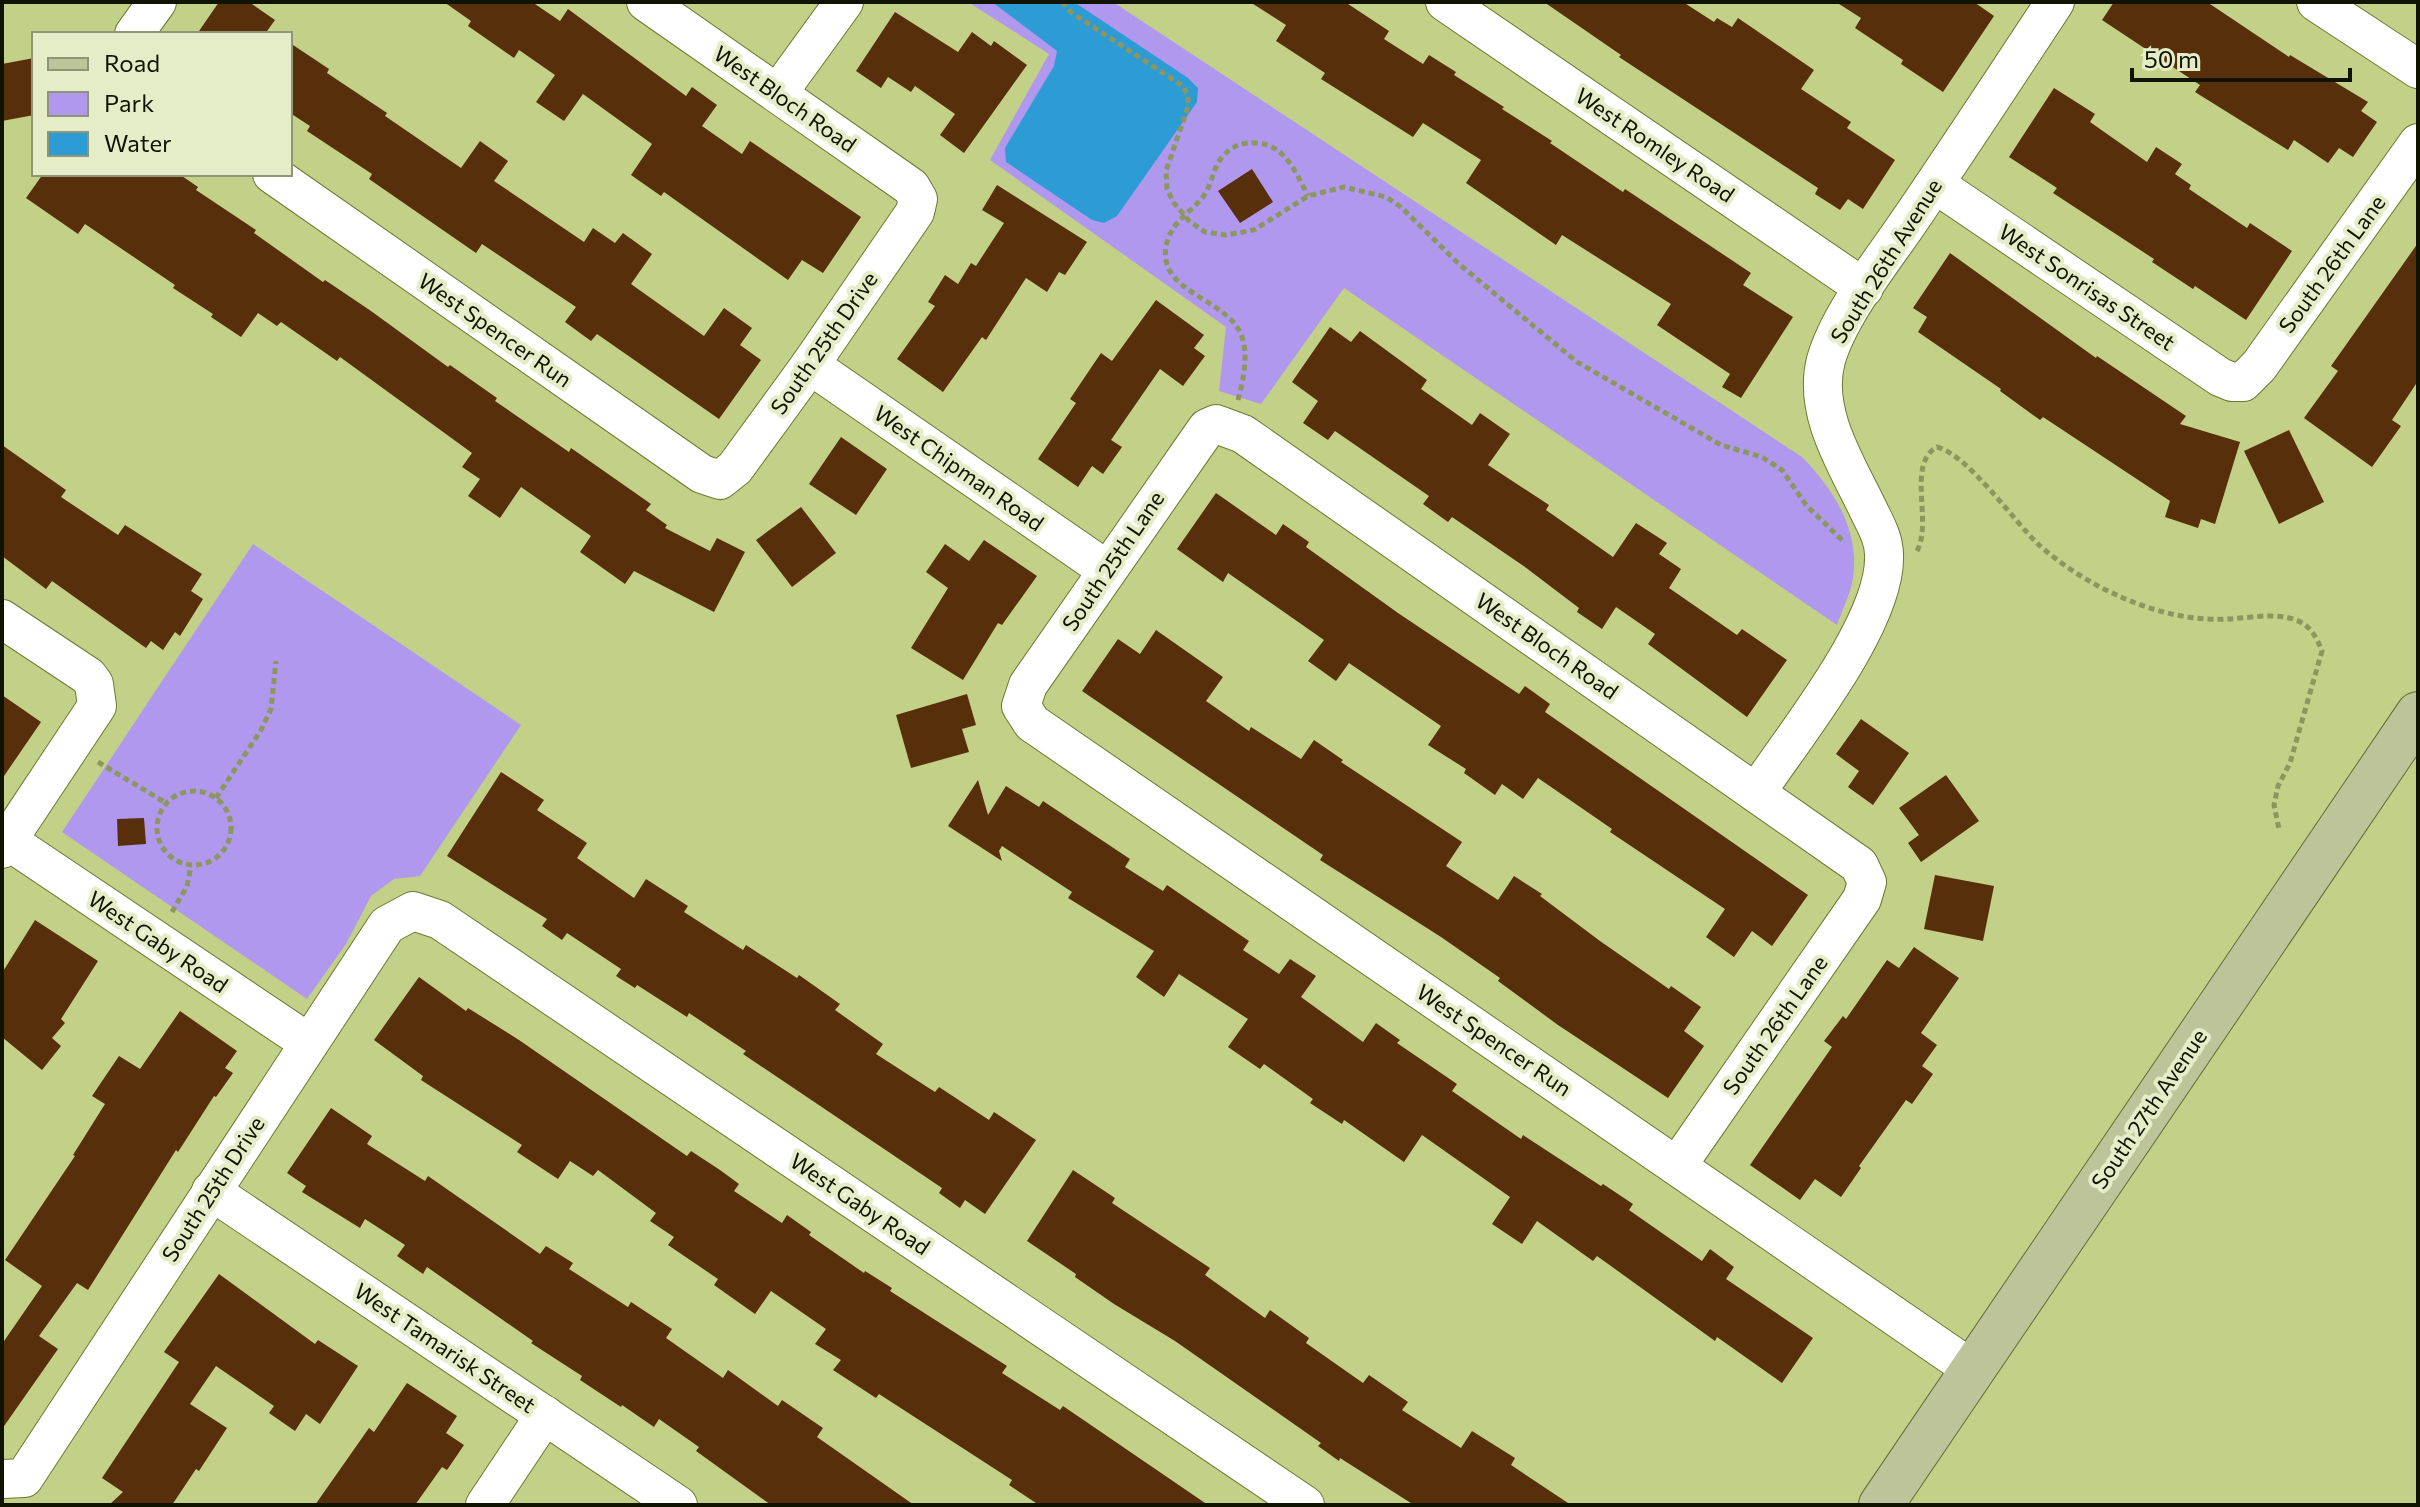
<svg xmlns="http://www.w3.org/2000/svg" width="2420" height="1507" viewBox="0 0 2420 1507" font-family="Commissioner,sans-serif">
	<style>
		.green { fill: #b198ef }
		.water { fill: #2d9cd5 }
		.building { fill: #582f0b }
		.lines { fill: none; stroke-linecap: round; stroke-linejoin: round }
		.minor-casing { stroke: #6e7831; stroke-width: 40 }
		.major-casing { stroke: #646c37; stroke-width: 46 }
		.path { stroke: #8c965e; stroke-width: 5; stroke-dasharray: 6 4; stroke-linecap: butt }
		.minor { stroke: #fff; stroke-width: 38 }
		.major { stroke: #bdc499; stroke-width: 44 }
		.labels { text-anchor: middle; stroke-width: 8; stroke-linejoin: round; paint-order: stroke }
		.street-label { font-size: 22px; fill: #0f1300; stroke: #e5edc8 }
	</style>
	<rect width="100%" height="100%" fill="#c3d087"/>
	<g class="green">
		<path d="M968 2H1113L1802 457C1834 490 1860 530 1853 578 1851 593 1842 610 1837 625L1344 288 1261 404 1219 391 1226 327 990 160 1049 54Z"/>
		<path d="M253 544 521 725 420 876 394 879 371 896 346 944 307 999 62 832Z"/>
	</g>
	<path class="water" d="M992 2H1074L1188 78 1198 88 1197 102 1117 216 1104 223 1092 220 1006 162 1005 148 1054 66 1057 51Z"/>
	<g class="building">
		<path d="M219 2H249L275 20 265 34H197Z"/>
		<path d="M444 2H532L560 21 568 9 686 96 692 87 717 105 702 126 742 154 750 141 861 217 823 273 802 260 788 280 664 192 661 196 631 175 652 144 583 94 564 121 536 102 555 75 519 50 514 58 468 26 471 21Z"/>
		<path d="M1250 2H1345L1389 31 1384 39 1423 64 1429 55 1456 72 1454 75 1504 107 1502 109 1552 141 1550 143 1623 192 1625 189 1751 273 1743 285 1793 317 1741 398 1722 387 1730 374 1657 325 1671 304 1562 235 1556 245 1466 183 1481 160 1423 123 1413 137 1321 79 1325 73 1276 41 1286 25Z"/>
		<path d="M1544 2H1683L1714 22 1717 18 1732 27 1738 18 1814 70 1801 89 1851 122 1847 128 1895 160 1863 209 1848 199 1840 210 1815 194 1818 188 1619 57 1621 55Z"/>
		<path d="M1836 2H1974L1994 16 1943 92 1901 64 1903 60 1855 28 1861 18Z"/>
		<path d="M2114 2H2207L2289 57 2290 55 2368 102 2361 111 2377 122 2353 157 2339 148 2328 163 2294 140 2288 150 2195 92 2200 85 2102 20Z"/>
		<path d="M895 12 958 52 972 32 991 46 994 41 1027 65 964 153 940 135 955 114 915 86 911 92 888 77 881 88 856 71Z"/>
		<path d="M290 43 329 69 327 73 387 113 385 116 461 168 480 141 508 161 494 181 584 242 593 228 615 243 623 233 652 254 631 284 704 336 724 308 752 328 740 345 761 360 719 419 597 334 591 341 565 322 576 307 482 244 476 253 369 179 372 174 307 131 310 126 290 113Z"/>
		<path d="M34 58V115L2 121V64Z"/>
		<path d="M2054 88 2095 114 2090 122 2147 162 2156 147 2182 164 2175 174 2191 185 2189 189 2247 228 2250 223 2292 251 2246 320 2195 286 2193 289 2152 262 2154 259 2053 193 2057 188 2009 157Z"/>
		<path d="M1252 169 1273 202 1240 223 1218 191Z"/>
		<path d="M43 174H179L198 187 196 190 256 230 254 233 323 282 325 280 371 311 448 367 450 365 497 398 495 401 569 452 571 448 651 504 646 510 667 525 665 528 710 551 717 538 745 552 714 612 634 571 625 584 580 552 591 536 521 487 500 518 468 496 480 479 462 467 472 453 340 357 337 361 281 322 277 326 258 313 241 337 211 317 213 314 173 288 175 285 85 224 78 234 26 198Z"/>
		<path d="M997 185 1087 242 1065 275 1059 272 1047 292 1026 278 986 340 982 337 943 392 897 359 935 306 928 302 945 275 958 284 971 263 976 266 1004 223 982 210Z"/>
		<path d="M2418 243V381L2392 420 2401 426 2372 467 2304 418 2338 371 2331 366Z"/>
		<path d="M1950 253 2096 358 2097 356 2186 416 2180 424 2240 442 2215 524 2201 519 2198 528 2165 517 2170 501 2043 417 2040 420 2000 391 2001 389 1918 332 1927 317 1913 308Z"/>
		<path d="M1156 300 1204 335 1194 348 1205 356 1183 386 1160 369 1111 440 1122 447 1103 474 1092 466 1078 487 1038 459 1076 403 1070 399 1101 353 1112 361Z"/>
		<path d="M1330 327 1351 342 1360 331 1427 380 1421 389 1472 425 1480 413 1510 434 1488 465 1549 505 1546 510 1613 557 1636 523 1667 543 1659 554 1681 569 1669 588 1737 635 1742 629 1787 660 1747 717 1648 644 1655 634 1616 607 1602 629 1577 612 1579 608 1525 567 1452 517 1448 522 1423 504 1429 496 1335 431 1328 440 1303 423 1318 401 1292 382Z"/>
		<path d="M2289 430 2324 502 2279 524 2244 451Z"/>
		<path d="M841 437 887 469 856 515 809 484Z"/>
		<path d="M2 445 66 490 61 497 118 535 125 525 202 574 191 591 203 599 180 636 175 632 163 650 151 641 146 648 52 581 46 589 2 556Z"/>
		<path d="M1216 493 1276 535 1283 524 1309 542 1306 547 1398 613 1519 694 1525 686 1550 704 1545 712 1808 895 1772 946 1752 931 1734 957 1706 937 1725 909 1610 832 1612 829 1538 778 1523 799 1502 784 1495 795 1464 773 1466 769 1428 745 1441 726 1349 663 1336 681 1308 661 1324 640 1228 573 1223 582 1177 549Z"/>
		<path d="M801 507 836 553 792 587 756 540Z"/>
		<path d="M984 540 1037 576 1002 625 998 623 963 680 911 648 948 588 926 572 945 544 969 561Z"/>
		<path d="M1156 630 1223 677 1206 701 1249 731 1251 727 1301 759 1314 740 1343 760 1341 762 1462 842 1446 866 1498 900 1514 876 1542 894 1540 896 1600 941 1669 989 1671 986 1701 1007 1684 1031 1704 1046 1668 1098 1558 1025 1498 981 1500 978 1441 937 1320 860 1323 855 1082 691 1118 639 1140 654Z"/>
		<path d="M967 694 976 725 962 729 969 752 911 768 896 715Z"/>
		<path d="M2 695 41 722 2 779Z"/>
		<path d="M1861 719 1909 753 1873 805 1848 787 1859 771 1836 754Z"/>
		<path d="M501 772 544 800 537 810 587 843 577 858 634 898 646 879 688 906 684 912 743 950 746 945 797 978 799 975 840 1004 835 1010 883 1044 876 1054 935 1092 939 1087 989 1120 994 1112 1036 1140 985 1214 965 1200 960 1208 939 1193 942 1188 743 1054 746 1051 689 1013 687 1017 637 985 635 988 616 976 621 969 567 933 562 940 542 926 547 919 447 856Z"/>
		<path d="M1946 775 1979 821 1921 862 1908 843 1919 835 1899 808Z"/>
		<path d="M978 780 988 815 1006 786 1039 807 1043 801 1130 859 1125 867 1163 891 1167 885 1249 941 1243 950 1279 974 1290 959 1316 976 1301 997 1363 1042 1376 1023 1400 1040 1397 1043 1457 1084 1452 1091 1521 1139 1523 1135 1601 1186 1603 1184 1633 1204 1629 1210 1702 1261 1710 1249 1734 1267 1726 1279 1813 1338 1782 1383 1717 1337 1715 1341 1597 1256 1593 1261 1537 1221 1522 1244 1492 1224 1510 1197 1422 1135 1404 1162 1344 1120 1342 1124 1310 1103 1313 1099 1264 1064 1260 1069 1228 1047 1248 1019 1179 974 1164 997 1136 977 1154 951 1068 898 1072 892 1002 846 999 851 1002 861 948 826Z"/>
		<path d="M144 818 146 844 118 846 117 819Z"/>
		<path d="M1935 875 1994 886 1983 941 1924 929Z"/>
		<path d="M35 920 98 961 61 1019 65 1023 52 1038 61 1046 42 1070 2 1037V973Z"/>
		<path d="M1914 947 1959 978 1921 1033 1937 1045 1922 1066 1933 1074 1912 1104 1906 1100 1859 1166 1861 1168 1841 1197 1815 1179 1800 1200 1750 1165 1832 1047 1824 1041 1843 1016 1846 1019 1887 960 1899 968Z"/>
		<path d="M419 977 466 1011 468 1008 519 1040 687 1156 691 1151 720 1170 739 1184 734 1191 782 1223 787 1215 811 1232 809 1235 864 1273 865 1271 892 1288 890 1291 1007 1366 1002 1373 1060 1410 1063 1406 1208 1505H1039L1009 1485 1012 1480 879 1394 876 1398 833 1370 841 1360 815 1344 826 1329 771 1291 755 1314 714 1285 718 1279 668 1245 674 1237 650 1221 656 1213 598 1170 593 1176 570 1161 558 1179 517 1152 522 1145 421 1080 423 1076 374 1040Z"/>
		<path d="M180 1011 237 1051 225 1068 233 1073 216 1097 214 1096 178 1152 176 1150 88 1290 77 1283 39 1336 58 1349 2 1429V1344L42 1286 5 1260 75 1156 73 1155 105 1104 92 1096 119 1056 140 1069Z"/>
		<path d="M331 1108 372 1136 367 1144 425 1181 428 1176 540 1254 546 1246 573 1263 569 1269 628 1307 631 1302 672 1329 666 1338 723 1378 728 1370 778 1406 782 1400 823 1428 817 1437 914 1505H771L696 1451 699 1447 659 1419 654 1427 622 1405 621 1407 580 1380 582 1376 531 1343 533 1341 427 1267 423 1274 397 1256 405 1245 365 1219 360 1228 302 1192 306 1186 287 1173Z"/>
		<path d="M1073 1170 1115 1198 1112 1203 1210 1268 1205 1275 1265 1318 1270 1310 1309 1338 1306 1343 1363 1383 1369 1375 1408 1402 1402 1410 1461 1448 1472 1431 1515 1458 1511 1465 1571 1505H1414L1340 1458 1339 1461 1318 1446 1321 1443 1175 1341 1114 1304 1075 1277 1076 1274 1027 1241Z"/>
		<path d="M219 1274 315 1344 318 1340 358 1366 320 1424 306 1414 295 1431 269 1413 274 1406 216 1366 190 1404 227 1428 199 1471 196 1469 172 1505H109L123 1492 102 1478 179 1362 164 1352Z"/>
		<path d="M407 1383 457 1416 446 1433 464 1445 447 1470 442 1467 415 1505H315L369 1428 374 1432Z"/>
	</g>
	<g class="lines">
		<defs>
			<g id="minor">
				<path d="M1445 2 1864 288"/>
				<path d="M2316 2 2418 69"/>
				<path d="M134 34 157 2"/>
				<path d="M778 93 844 2"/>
				<path d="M272 174 702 474 720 480 735 468 810 365 915 212 918 199 911 187 646 2"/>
				<path d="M1935 184 2220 377 2232 382H2243L2259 366 2418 143"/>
				<path d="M810 365 1107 570"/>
				<path d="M2 619 88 676 94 684 97 706 2 849"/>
				<path d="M1756 793C1794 736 1887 622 1884 555 1884 538 1875 524 1868 509 1847 465 1812 412 1826 360 1839 314 1883 260 1910 220 1959 148 2007 75 2055 2"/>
				<path d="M7 840 309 1043"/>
				<path d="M1677 1166 1862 899 1867 882 1859 865 1243 434 1216 424 1207 428 1028 685 1021 706 1032 723 1973 1370"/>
				<path d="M211 1191 678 1505"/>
				<path d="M2 1479 24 1478 387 925 413 911 440 920 1305 1505"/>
				<path d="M485 1505 545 1415"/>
			</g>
			<path id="major" d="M1881 1505 2418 714"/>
		</defs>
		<use href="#minor" class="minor-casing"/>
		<use href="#major" class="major-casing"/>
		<g class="path">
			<path d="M1062 2 1072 13 1183 86 1188 96V107L1166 171 1167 189 1174 203 1189 221 1205 232 1226 235 1254 230 1308 196 1344 187 1386 197 1401 207 1459 264 1577 362 1721 445 1762 457 1782 470 1806 505 1845 543"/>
			<path d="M1238 400C1243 381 1248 359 1243 340 1232 298 1158 295 1166 247 1170 221 1192 213 1205 194 1213 181 1213 167 1223 156 1232 146 1242 142 1256 143 1285 144 1296 173 1308 196"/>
			<path d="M1917 551C1933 522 1906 464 1937 447 1968 455 2013 520 2038 544 2061 565 2093 585 2121 597 2155 612 2191 621 2228 619 2250 618 2275 612 2296 620 2310 625 2317 638 2322 651L2290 763 2278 786 2274 805 2279 829"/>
			<path d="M98 762 166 803"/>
			<circle cx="194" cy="828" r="37"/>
			<path d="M216 798 261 730 271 709 276 661"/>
			<path d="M172 912 187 886 191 866"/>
		</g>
		<use href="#minor" class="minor"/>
		<use href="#major" class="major"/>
	</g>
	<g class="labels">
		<g class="street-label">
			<text transform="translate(785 99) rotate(35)" y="8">West Bloch Road</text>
			<text transform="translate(1655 145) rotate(34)" y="8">West Romley Road</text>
			<text transform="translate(1886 261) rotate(-58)" y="8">South 26th Avenue</text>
			<text transform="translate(2332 264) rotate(-54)" y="8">South 26th Lane</text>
			<text transform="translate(2087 287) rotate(34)" y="8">West Sonrisas Street</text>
			<text transform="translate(495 330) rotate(35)" y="8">West Spencer Run</text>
			<text transform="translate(824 343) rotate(-55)" y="8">South 25th Drive</text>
			<text transform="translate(959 468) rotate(35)" y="8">West Chipman Road</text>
			<text transform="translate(1113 561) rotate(-56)" y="8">South 25th Lane</text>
			<text transform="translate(1547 646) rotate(35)" y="8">West Bloch Road</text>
			<text transform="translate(158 942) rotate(34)" y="8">West Gaby Road</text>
			<text transform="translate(1775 1025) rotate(-55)" y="8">South 26th Lane</text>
			<text transform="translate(1494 1040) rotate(34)" y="8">West Spencer Run</text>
			<text transform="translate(2149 1109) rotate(-56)" y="8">South 27th Avenue</text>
			<text transform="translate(213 1189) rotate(-57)" y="8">South 25th Drive</text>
			<text transform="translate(860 1204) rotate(34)" y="8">West Gaby Road</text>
			<text transform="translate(445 1348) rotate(34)" y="8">West Tamarisk Street</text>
		</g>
	</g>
	<rect width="2420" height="1507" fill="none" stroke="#0f1300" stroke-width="8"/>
	<rect x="32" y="32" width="260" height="144" fill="#e5edc8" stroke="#8f9678" stroke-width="2"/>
	<rect x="48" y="58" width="40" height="12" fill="#bdc499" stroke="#8f9678" stroke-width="2"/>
	<text x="104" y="72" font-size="24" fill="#0f1300">Road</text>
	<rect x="48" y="92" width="40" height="24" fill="#b198ef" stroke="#8f9678" stroke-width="2"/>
	<text x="104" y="112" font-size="24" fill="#0f1300">Park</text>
	<rect x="48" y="132" width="40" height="24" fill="#2d9cd5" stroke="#8f9678" stroke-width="2"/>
	<text x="104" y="152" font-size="24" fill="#0f1300">Water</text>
	<path d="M2132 68v12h218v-12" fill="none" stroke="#0f1300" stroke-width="4"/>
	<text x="2144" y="68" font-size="24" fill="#0f1300" stroke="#e5edc8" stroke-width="6" paint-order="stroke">50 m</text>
</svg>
